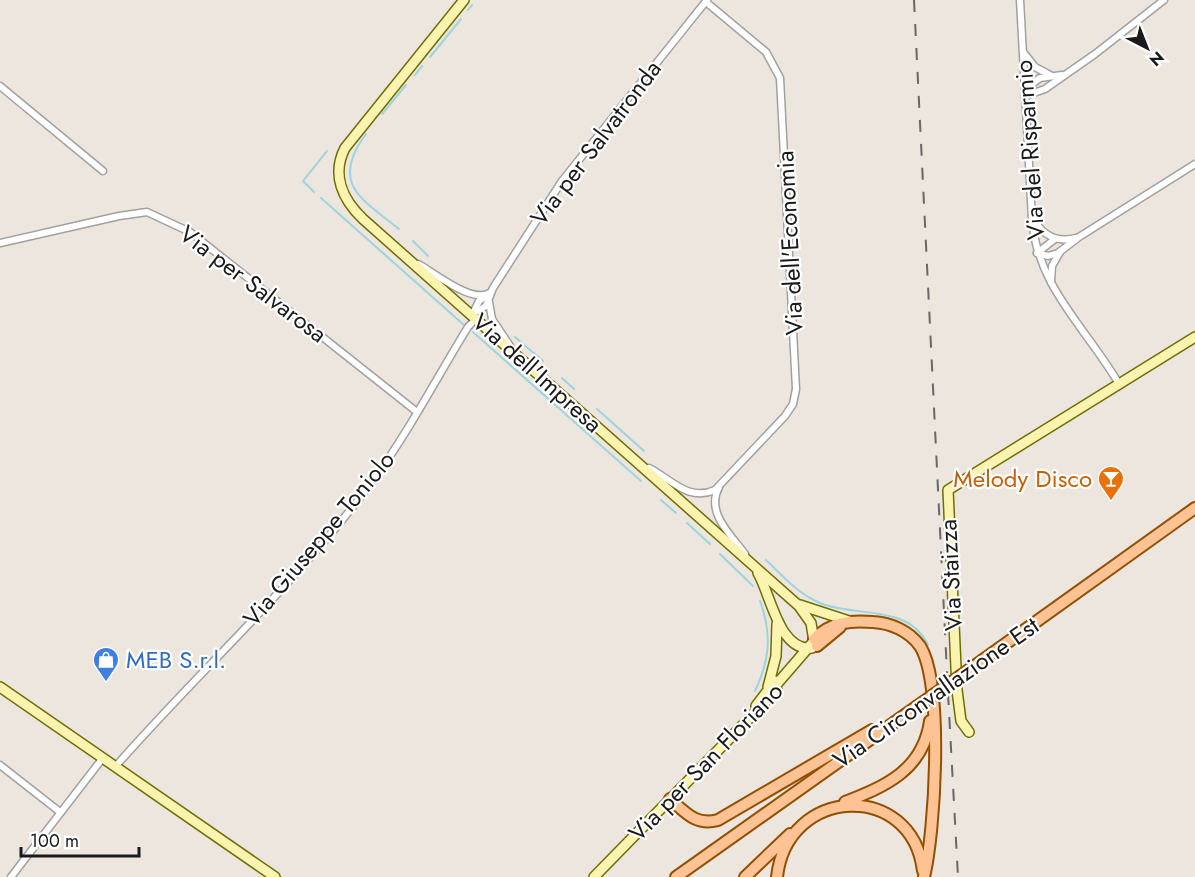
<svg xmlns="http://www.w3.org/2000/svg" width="1195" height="877" viewBox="0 0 1195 877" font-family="Jost,sans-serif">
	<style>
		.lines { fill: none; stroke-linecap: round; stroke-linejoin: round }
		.stream { stroke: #9ed5dc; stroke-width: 2 }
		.street-casing { stroke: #a1a1a1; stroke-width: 9 }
		.secondary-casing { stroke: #706e03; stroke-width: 12 }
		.primary-casing { stroke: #914f00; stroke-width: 14 }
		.street { stroke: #fff; stroke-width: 6 }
		.secondary { stroke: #faf4b0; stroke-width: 9 }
		.primary { stroke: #fdc394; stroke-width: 10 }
		.rail { stroke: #686868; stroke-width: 2; stroke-dasharray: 12 12; stroke-linecap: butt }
		.primary-bridge-casing { stroke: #914f00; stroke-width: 14; stroke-linecap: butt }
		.primary-bridge { stroke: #fdc394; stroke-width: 10 }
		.labels { text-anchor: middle; stroke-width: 4.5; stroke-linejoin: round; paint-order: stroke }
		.street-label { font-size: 24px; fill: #1a1a1a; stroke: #fff }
		.food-label { font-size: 24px; fill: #c56008; stroke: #fff; text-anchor: end }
		.shop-label { font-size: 24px; fill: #366cbe; stroke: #fff; text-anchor: start }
	</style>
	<rect width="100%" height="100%" fill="#ece6df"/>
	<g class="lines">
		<g class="stream">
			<path d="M468 10 472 5"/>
			<path d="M430 57 461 19"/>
			<path d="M415 75 422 66"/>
			<path d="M382 114 406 85"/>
			<path d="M366 134C329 184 362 199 399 229"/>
			<path d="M314 192 303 181 327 151"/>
			<path d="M321 198 464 325"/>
			<path d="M413 241 428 256"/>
			<path d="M473 332 641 481"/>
			<path d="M515 337 543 361"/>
			<path d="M562 378 574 389"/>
			<path d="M597 409 644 451"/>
			<path d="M661 500 676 513"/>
			<path d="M687 523 710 544"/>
			<path d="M720 554 753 586"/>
			<path d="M766 560C783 576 798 594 820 603 856 618 908 603 928 645"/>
			<path d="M755 691C770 659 772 634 760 601"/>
		</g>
		<defs>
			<g id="street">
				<path d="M1020 0 1032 219C1037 287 1087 329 1119 384"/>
				<path d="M1024 53 1035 67 1050 75"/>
				<path d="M0 86 103 171"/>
				<path d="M1025 89 1040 78 1062 75"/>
				<path d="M1025 96 1045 89 1095 54 1164 0"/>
				<path d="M1033 218C1042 235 1057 243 1076 238"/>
				<path d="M0 243 119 216 147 212 190 232 417 412"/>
				<path d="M1037 253 1048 256 1058 253 1079 237 1195 164"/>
				<path d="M1037 253 1055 239"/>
				<path d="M418 264C434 272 474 306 491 292"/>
				<path d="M1051 282 1052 266 1060 252"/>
				<path d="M489 302 492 319 510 346"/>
				<path d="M471 315 486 306 493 288 562 181 707 0"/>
				<path d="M472 315 479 301 487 295"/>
				<path d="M649 468C671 479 688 502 715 490L785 416 793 404 796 389 780 78 766 52 706 2"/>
				<path d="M719 487C705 513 732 536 745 554"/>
				<path d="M0 765 60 812"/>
				<path d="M115 767C199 671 295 585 372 482 408 433 436 379 468 327L476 319"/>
				<path d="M11 877 102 759"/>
			</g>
			<g id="secondary">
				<path d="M464 0 345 148C331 175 343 200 363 219L799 606 811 623 814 641 776 685 774 694"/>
				<path d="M758 573C771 595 779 652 812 648"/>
				<path d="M800 605 849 621"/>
				<path d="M0 687 275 877"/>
				<path d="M768 687 776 656 777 624"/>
				<path d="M756 706 775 681"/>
				<path d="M969 732 961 721 957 690 948 490 1195 337"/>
				<path d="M594 877 777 690"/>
			</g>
			<g id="primary">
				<path d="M814 639C831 622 850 620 873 622 891 623 909 631 920 646 944 684 935 832 924 877"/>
				<path d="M817 646 840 627"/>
				<path d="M973 667 1195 508"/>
				<path d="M670 799C686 813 696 826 718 820L872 730"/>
				<path d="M845 802C886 786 923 770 930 721"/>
				<path d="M676 877 916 707"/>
				<path d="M745 877 790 834"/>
				<path d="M777 877C787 786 912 780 923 871"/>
			</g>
		</defs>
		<use href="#street" class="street-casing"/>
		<use href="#secondary" class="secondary-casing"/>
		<use href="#primary" class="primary-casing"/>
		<use href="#street" class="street"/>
		<use href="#secondary" class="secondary"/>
		<use href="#primary" class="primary"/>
		<g class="rail">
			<path d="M914 0 947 673"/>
			<path d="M948 693 958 877"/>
		</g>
		<defs>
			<path id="primary-bridge" d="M916 707 973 667"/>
		</defs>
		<use href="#primary-bridge" class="primary-bridge-casing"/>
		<use href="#primary-bridge" class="primary-bridge"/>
	</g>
	<defs>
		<symbol id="bar-pin" viewBox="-11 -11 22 30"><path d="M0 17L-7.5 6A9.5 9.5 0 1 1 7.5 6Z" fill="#e8710a" stroke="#fff"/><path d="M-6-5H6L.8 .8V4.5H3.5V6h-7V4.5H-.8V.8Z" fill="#fff"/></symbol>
		<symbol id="shop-pin" viewBox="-11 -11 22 30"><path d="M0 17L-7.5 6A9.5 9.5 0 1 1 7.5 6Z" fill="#3f7fe0" stroke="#fff"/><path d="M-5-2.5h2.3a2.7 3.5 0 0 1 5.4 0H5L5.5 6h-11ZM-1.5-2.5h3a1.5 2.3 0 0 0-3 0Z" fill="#fff"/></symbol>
	</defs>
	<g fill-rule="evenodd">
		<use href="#bar-pin" x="1096" y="464" width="30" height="40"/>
		<use href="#shop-pin" x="91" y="645" width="30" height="40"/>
	</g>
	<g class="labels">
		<g class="street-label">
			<text transform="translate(596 143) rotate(-53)" y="8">Via per Salvatronda</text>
			<text transform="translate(1030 150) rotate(-94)" y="8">Via del Risparmio</text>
			<text transform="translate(790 243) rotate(-93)" y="8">Via dell'Economia</text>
			<text transform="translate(253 284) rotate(37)" y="8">Via per Salvarosa</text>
			<text transform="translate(537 373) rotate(42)" y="8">Via dell'Impresa</text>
			<text transform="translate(319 539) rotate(-50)" y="8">Via Giuseppe Toniolo</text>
			<text transform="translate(951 575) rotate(-93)" y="8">Via Staizza</text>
			<text transform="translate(936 693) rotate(-35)" y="8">Via Circonvallazione Est</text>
			<text transform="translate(706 762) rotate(-46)" y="8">Via per San Floriano</text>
		</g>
		<g class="food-label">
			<text x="1092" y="487">Melody Disco</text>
		</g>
		<g class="shop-label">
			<text x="126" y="668">MEB S.r.l.</text>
		</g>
	</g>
	<g transform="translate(1147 48) rotate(138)" stroke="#ffffff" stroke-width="4.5" paint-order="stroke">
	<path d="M0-4.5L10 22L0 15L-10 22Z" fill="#1a1a1a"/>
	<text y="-9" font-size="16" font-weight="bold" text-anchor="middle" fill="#1a1a1a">N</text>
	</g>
	<path d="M21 847v9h118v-9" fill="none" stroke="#1a1a1a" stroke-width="3"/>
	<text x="30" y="847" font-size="18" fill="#1a1a1a" stroke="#ffffff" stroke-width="4.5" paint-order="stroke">100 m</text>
</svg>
